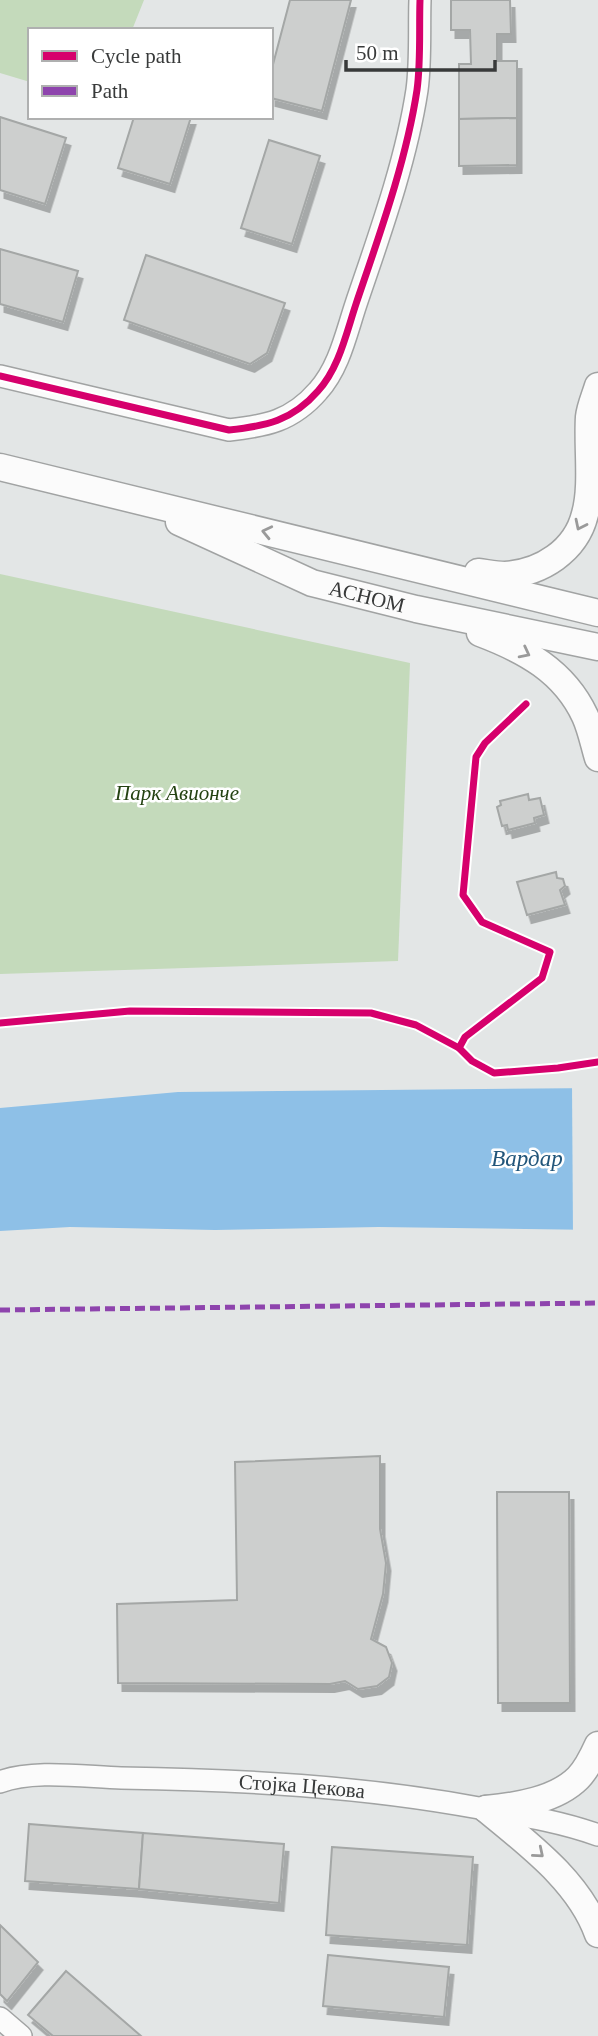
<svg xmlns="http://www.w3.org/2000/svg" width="598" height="2036" viewBox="0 0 598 2036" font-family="'Times New Roman',serif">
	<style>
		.green { fill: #c4dabb }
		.water { fill: #8ec0e7 }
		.pier { fill: #e3e6e6 }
		.building { fill: #cdcfce; stroke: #a4a7a6; stroke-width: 2; filter: url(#shadow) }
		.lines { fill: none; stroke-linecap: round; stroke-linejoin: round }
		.minor-casing { stroke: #a1a3a3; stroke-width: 24 }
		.tertiary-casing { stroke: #a1a3a3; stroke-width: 29 }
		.minor { stroke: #fbfbfb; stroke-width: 21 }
		.tertiary { stroke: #fbfbfb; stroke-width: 26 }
		.quiet { stroke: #8e44ad; stroke-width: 5; stroke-dasharray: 10 5; stroke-linecap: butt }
		.cycleway-casing { stroke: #fff; stroke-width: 11 }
		.cycleway { stroke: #d6006c; stroke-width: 7 }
		.oneway { stroke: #9a9a9a }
		.labels { text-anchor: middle; stroke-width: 5; stroke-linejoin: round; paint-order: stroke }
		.street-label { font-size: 21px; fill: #383a3a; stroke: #fff }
		.park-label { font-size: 21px; font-style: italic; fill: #244211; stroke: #fff }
		.water-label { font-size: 23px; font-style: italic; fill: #21557a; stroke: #fff }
	</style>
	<defs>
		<filter id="shadow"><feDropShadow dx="4.5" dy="8" stdDeviation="0" flood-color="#0004"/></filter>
	</defs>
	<rect width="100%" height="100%" fill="#e3e6e6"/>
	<g class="green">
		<path d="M0 0H144L132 30H30V82L0 73Z"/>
		<path d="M0 574 410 663 398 961 0 974Z"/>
	</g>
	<path class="water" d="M598 1088V1230L379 1227 215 1230 70 1227 0 1231V1108L178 1092Z"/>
	<path class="pier" d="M598 1084V1234H573L572 1085Z"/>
	<g class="building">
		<path d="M290 0H351L322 111 271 98V72Z"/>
		<path d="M451 0H510L511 34H497V61H517V118L459 119V64H471L470 30H451Z"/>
		<path d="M0 117 66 138 45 204 0 190Z"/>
		<path d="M134 117H191L170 184 118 168Z"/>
		<path d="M517 118V165L459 166V119Z"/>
		<path d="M269 140 320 156 292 244 241 228Z"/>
		<path d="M0 249 78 271 63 322 0 304Z"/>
		<path d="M146 255 285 303 267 353 250 364 124 320Z"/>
		<path d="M528 794 529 800 540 798 544 815 534 818 535 823 508 830 507 825 502 826 497 807 501 805 500 801Z"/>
		<path d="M556 872 557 878 563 879 565 886 560 890 565 905 527 915 517 882Z"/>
		<path d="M380 1456V1529L386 1563 383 1594 371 1639 386 1647 392 1663 389 1677 377 1686 358 1689 345 1681 330 1684 118 1683 117 1604 237 1600 235 1462Z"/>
		<path d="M497 1492H569L570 1703H498Z"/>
		<path d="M29 1824 143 1833 139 1889 25 1881Z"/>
		<path d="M143 1833 284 1844 279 1903 139 1889Z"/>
		<path d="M332 1847 473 1857 467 1945 326 1935Z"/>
		<path d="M0 1925 38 1962 7 2001 0 1994Z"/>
		<path d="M328 1955 449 1967 444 2017 323 2006Z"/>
		<path d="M66 1971 141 2036H53L28 2015Z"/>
	</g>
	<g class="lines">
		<defs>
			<g id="minor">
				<path d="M0 376 229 430C266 426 292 421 318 391 339 368 346 334 356 304 379 236 406 162 417 90 421 61 419 29 420 0"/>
				<path id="s1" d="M0 1782C32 1769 86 1777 121 1778 242 1780 360 1786 479 1808 519 1815 559 1821 598 1835"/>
				<path d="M0 2018 21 2036"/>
			</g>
			<g id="tertiary">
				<path d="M0 467 598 613"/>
				<path id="s2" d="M179 522 312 583 416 609 598 647"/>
				<path d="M478 572C487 573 496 575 505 575 541 573 576 551 585 514 593 486 587 447 589 417 590 407 595 396 598 386"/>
				<path d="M480 633C525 650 564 671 585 716 591 729 594 745 598 758"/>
				<path d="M486 1809C528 1844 579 1881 598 1934"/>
				<path d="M486 1809C517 1806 556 1800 578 1778 587 1769 593 1756 598 1745"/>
			</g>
		</defs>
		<use href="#minor" class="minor-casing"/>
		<use href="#tertiary" class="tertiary-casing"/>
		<use href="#minor" class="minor"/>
		<use href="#tertiary" class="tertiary"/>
		<path class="quiet" d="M0 1310 598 1303"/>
		<defs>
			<g id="cycleway">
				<path d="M0 376 229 430C266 426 292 421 318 391 339 368 346 334 356 304 379 236 406 162 417 90 421 61 419 29 420 0"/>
				<path d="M0 1023 130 1011 371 1013 416 1025 459 1048 472 1061 494 1073 558 1068 598 1062"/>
				<path d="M459 1048 465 1037 542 978 550 952 482 922 463 895 476 757 485 743 526 704"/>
			</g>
		</defs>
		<use href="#cycleway" class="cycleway-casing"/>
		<use href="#cycleway" class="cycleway"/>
	</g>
	<defs><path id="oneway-chevron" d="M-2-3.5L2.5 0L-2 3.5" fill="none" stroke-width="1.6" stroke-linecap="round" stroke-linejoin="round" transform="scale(1.75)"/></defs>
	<g class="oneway">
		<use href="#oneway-chevron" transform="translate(580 525) rotate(116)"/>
		<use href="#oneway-chevron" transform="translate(267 532) rotate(-167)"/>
		<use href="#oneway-chevron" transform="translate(525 653) rotate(27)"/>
		<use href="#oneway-chevron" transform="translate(539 1853) rotate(40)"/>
	</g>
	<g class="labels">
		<g class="street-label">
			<text dy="7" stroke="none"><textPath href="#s2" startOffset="203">АСНОМ</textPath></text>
			<text dy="7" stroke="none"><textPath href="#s1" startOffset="303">Стојка Цекова</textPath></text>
		</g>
		<g class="park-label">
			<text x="177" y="800">Парк Авионче</text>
		</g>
		<g class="water-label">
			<text x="527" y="1166">Вардар</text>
		</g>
	</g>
	<rect x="28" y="28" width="245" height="91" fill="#ffffff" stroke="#afb0b0" stroke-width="2"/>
	<rect x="42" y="51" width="35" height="10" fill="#d6006c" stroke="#afb0b0" stroke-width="2"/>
	<text x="91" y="63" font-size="21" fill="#383a3a">Cycle path</text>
	<rect x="42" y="86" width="35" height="10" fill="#8e44ad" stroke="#afb0b0" stroke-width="2"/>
	<text x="91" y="98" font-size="21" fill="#383a3a">Path</text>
	<path d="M346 60v10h149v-10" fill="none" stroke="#383a3a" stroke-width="3.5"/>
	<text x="356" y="60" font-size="21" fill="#383a3a" stroke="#ffffff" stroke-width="5" paint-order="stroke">50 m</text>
</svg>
